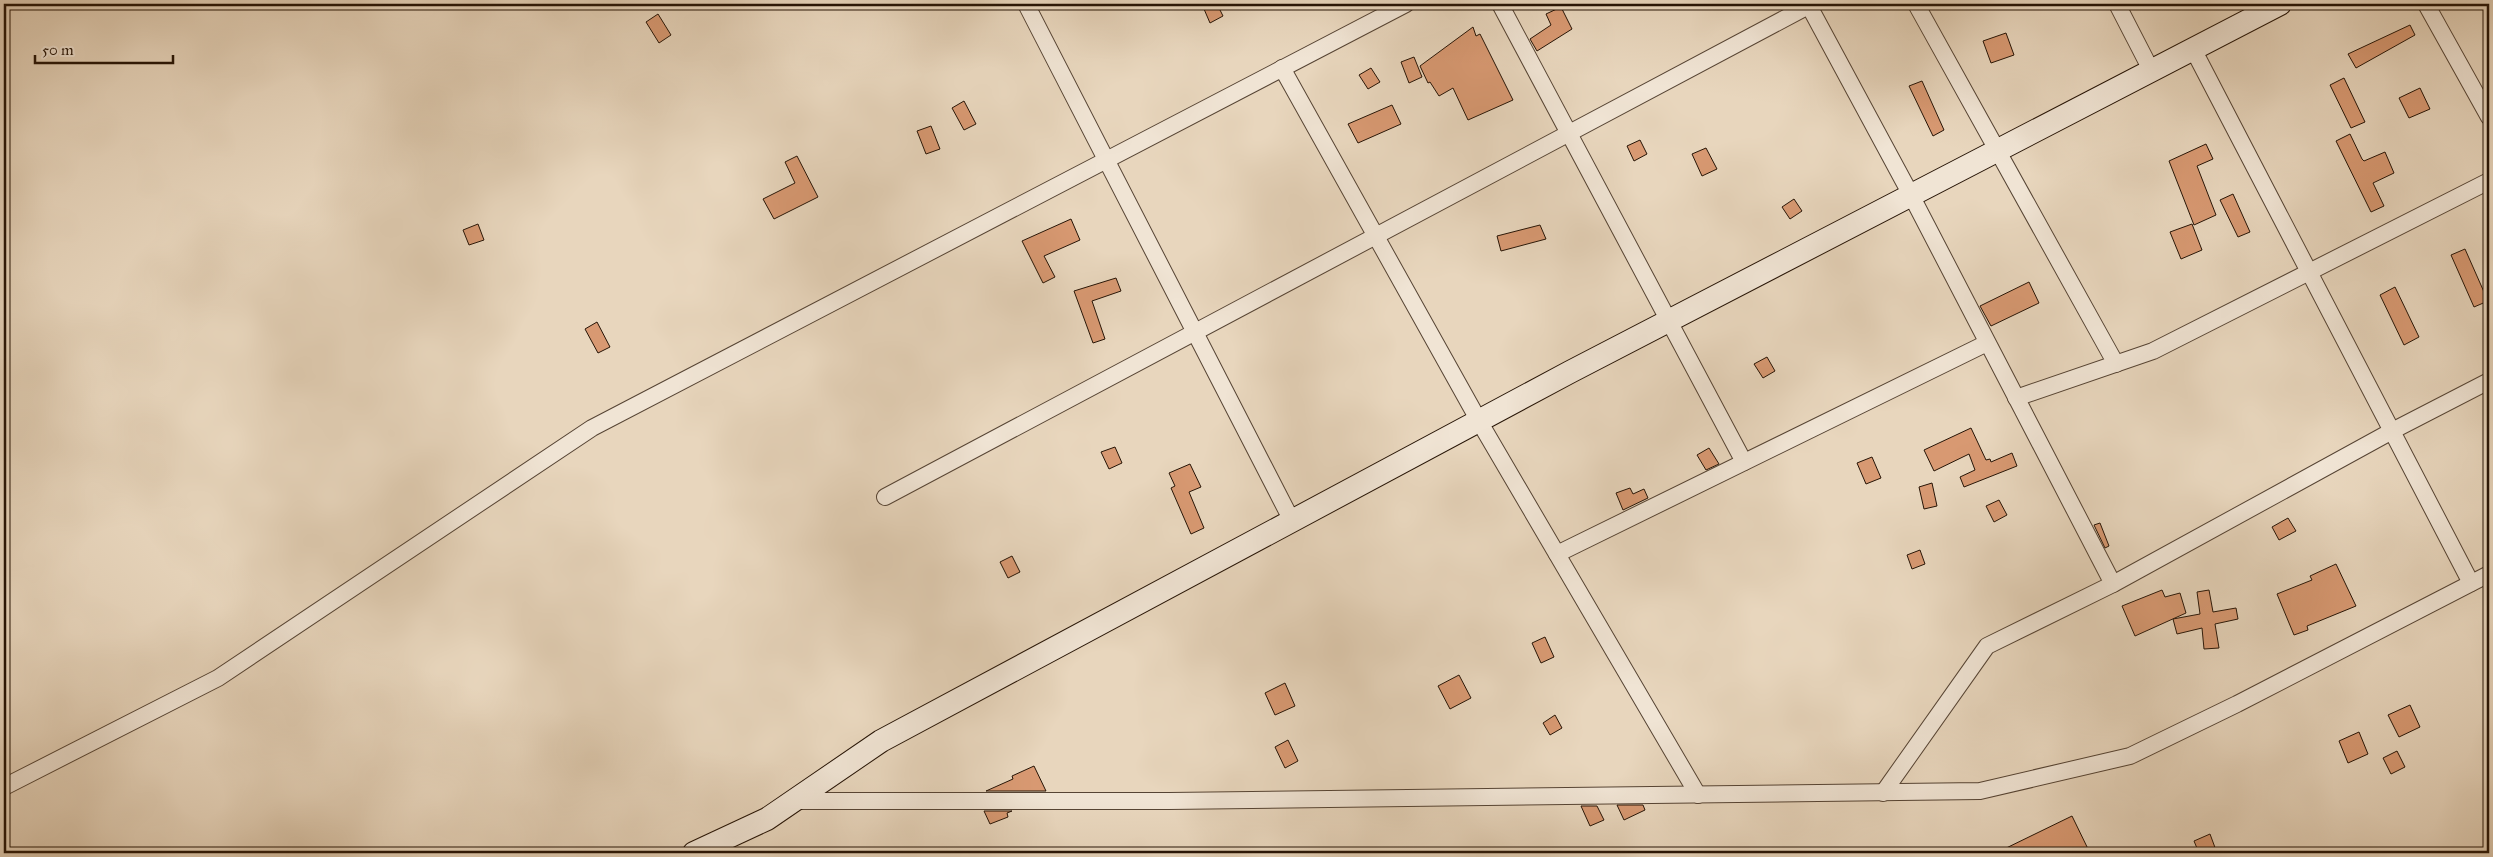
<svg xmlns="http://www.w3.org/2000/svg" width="2493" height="857" viewBox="0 0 2493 857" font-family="'IM FELL Great Primer',serif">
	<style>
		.building { fill: #d89972; stroke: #261406 }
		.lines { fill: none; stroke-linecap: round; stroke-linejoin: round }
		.street-casing { stroke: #564434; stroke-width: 18 }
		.secondary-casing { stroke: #261406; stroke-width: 24 }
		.street { stroke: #f0e4d4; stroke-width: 16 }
		.secondary { stroke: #f0e4d4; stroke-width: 22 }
	</style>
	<rect width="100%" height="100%" fill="#e8d6bd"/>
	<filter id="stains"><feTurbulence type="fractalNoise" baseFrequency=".004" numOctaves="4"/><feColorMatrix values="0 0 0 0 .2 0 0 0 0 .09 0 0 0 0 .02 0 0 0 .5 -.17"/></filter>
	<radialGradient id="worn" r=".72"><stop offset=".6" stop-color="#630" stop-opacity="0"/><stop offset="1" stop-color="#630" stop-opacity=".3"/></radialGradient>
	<g class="building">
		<path d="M1217 4 1223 16 1210 23 1204 9Z"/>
		<path d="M1561 7 1572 29 1537 51 1530 39 1551 25 1546 14Z"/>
		<path d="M658 14 671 35 659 43 646 22Z"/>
		<path d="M2410 25 2415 35 2356 68 2348 54Z"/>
		<path d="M1473 27 1476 36 1480 34 1513 100 1468 120 1453 88 1439 96 1430 82 1428 83 1420 66Z"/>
		<path d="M2006 33 2014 55 1991 63 1983 41Z"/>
		<path d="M1414 57 1422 77 1409 83 1401 62Z"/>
		<path d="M1371 68 1380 82 1368 89 1359 75Z"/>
		<path d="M2344 78 2365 122 2351 128 2330 85Z"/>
		<path d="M1922 81 1944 130 1933 136 1909 86Z"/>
		<path d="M2420 88 2430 109 2409 118 2399 98Z"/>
		<path d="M964 101 976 124 964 130 952 108Z"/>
		<path d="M1392 105 1401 124 1358 143 1348 124Z"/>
		<path d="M931 126 940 149 926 154 917 131Z"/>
		<path d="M2350 134 2362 159 2364 161 2385 152 2394 173 2373 183 2384 206 2371 212 2336 141Z"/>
		<path d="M1640 140 1647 154 1634 161 1627 146Z"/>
		<path d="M2206 144 2213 159 2197 166 2216 215 2194 225 2169 161Z"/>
		<path d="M1706 148 1717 169 1702 176 1692 154Z"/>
		<path d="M797 156 818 197 774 219 763 199 795 183 785 162Z"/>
		<path d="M2233 194 2250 232 2238 237 2220 200Z"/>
		<path d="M1794 199 1802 211 1790 219 1782 207Z"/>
		<path d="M1071 219 1080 240 1044 256 1055 277 1043 283 1022 241Z"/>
		<path d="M478 224 484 240 469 245 463 230Z"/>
		<path d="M2192 224 2202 250 2181 259 2170 232Z"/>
		<path d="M1540 225 1546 239 1501 251 1497 236Z"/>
		<path d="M2465 249 2488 301 2474 307 2451 255Z"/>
		<path d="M1116 278 1121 291 1092 301 1105 339 1093 343 1074 291Z"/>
		<path d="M2029 282 2039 303 1991 326 1980 306Z"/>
		<path d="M2395 287 2419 337 2404 345 2380 295Z"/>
		<path d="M597 322 610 347 598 353 585 329Z"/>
		<path d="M1767 357 1775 371 1763 378 1754 364Z"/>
		<path d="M1971 428 1986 460 1990 459 1991 462 2012 453 2017 466 1964 487 1960 477 1975 470 1969 454 1934 471 1924 450Z"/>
		<path d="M1115 447 1122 463 1109 469 1101 452Z"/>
		<path d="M1709 448 1719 464 1706 470 1697 455Z"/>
		<path d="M1872 457 1881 478 1866 484 1857 463Z"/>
		<path d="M1190 464 1201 487 1189 492 1204 528 1191 534 1171 488 1175 486 1169 473Z"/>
		<path d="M1932 483 1937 506 1924 509 1919 487Z"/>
		<path d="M1630 488 1633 494 1644 489 1648 498 1623 510 1616 493Z"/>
		<path d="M1999 500 2007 515 1994 522 1986 506Z"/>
		<path d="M2288 518 2296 531 2279 540 2272 527Z"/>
		<path d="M2100 523 2109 546 2105 548 2094 525Z"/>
		<path d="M1920 550 1925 564 1912 569 1907 555Z"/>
		<path d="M1012 556 1020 572 1008 578 1000 562Z"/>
		<path d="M2336 564 2356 606 2307 626 2308 630 2294 635 2277 594 2312 580 2310 576Z"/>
		<path d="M2162 590 2165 597 2180 593 2186 613 2135 636 2122 606Z"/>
		<path d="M2209 590 2213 612 2236 608 2238 619 2215 624 2219 648 2204 649 2202 628 2177 634 2173 619 2200 614 2197 592Z"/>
		<path d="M1545 637 1554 657 1541 663 1532 643Z"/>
		<path d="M1459 675 1471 698 1450 709 1438 686Z"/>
		<path d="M1285 683 1295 706 1275 715 1265 693Z"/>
		<path d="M2410 705 2420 727 2399 737 2388 715Z"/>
		<path d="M1555 715 1562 728 1550 735 1543 723Z"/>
		<path d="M2359 732 2368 754 2348 763 2339 741Z"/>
		<path d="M1288 740 1298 761 1285 768 1275 747Z"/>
		<path d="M2397 751 2405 767 2391 774 2383 758Z"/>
		<path d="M1034 766 1046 791H986L1013 779 1012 776Z"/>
		<path d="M1617 805H1643L1645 810 1624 820Z"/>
		<path d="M1581 806H1597L1604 820 1590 826Z"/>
		<path d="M984 811H1012L1007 813 1008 817 990 824Z"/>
		<path d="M2072 816 2090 853H1996Z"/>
		<path d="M2210 834 2217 853H2199L2194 841Z"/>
	</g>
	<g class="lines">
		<defs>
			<g id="street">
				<path d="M1026 4 1292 521"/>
				<path d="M1500 4 1744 462"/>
				<path d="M1808 4 1911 195 2113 584"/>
				<path d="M1916 4 2116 364"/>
				<path d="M2117 4 2151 70"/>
				<path d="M2426 4 2489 117"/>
				<path d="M2193 49 2471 583"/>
				<path d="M1282 68 1479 421 1698 795"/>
				<path d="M2016 398 2153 351 2489 181"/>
				<path d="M885 497 1812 4"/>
				<path d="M1557 554 1987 343"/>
				<path d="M4 787 218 678 592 428 1406 4"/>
				<path d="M1883 793 1987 646 2113 584 2392 431 2489 381"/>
				<path d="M794 801H1169L1980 791 2130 756 2237 704 2489 574"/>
			</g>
			<path id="secondary" d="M694 853 767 819 881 741 1570 372 2280 4"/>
		</defs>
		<use href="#street" class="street-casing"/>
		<use href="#secondary" class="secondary-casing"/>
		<use href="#street" class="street"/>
		<use href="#secondary" class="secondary"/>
	</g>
	<rect width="2493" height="857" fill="none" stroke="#e8d6bd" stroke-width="20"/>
	<rect x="5" y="5" width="2483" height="847" fill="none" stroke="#261406" stroke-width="2.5"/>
	<rect x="10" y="10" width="2473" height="837" fill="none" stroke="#261406"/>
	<path d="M35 55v8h138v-8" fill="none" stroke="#261406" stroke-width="2.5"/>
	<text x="42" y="55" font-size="15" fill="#261406" stroke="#f0e4d4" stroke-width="4" paint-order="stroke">50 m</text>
	<rect width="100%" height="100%" filter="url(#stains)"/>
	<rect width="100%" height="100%" fill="url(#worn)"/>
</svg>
